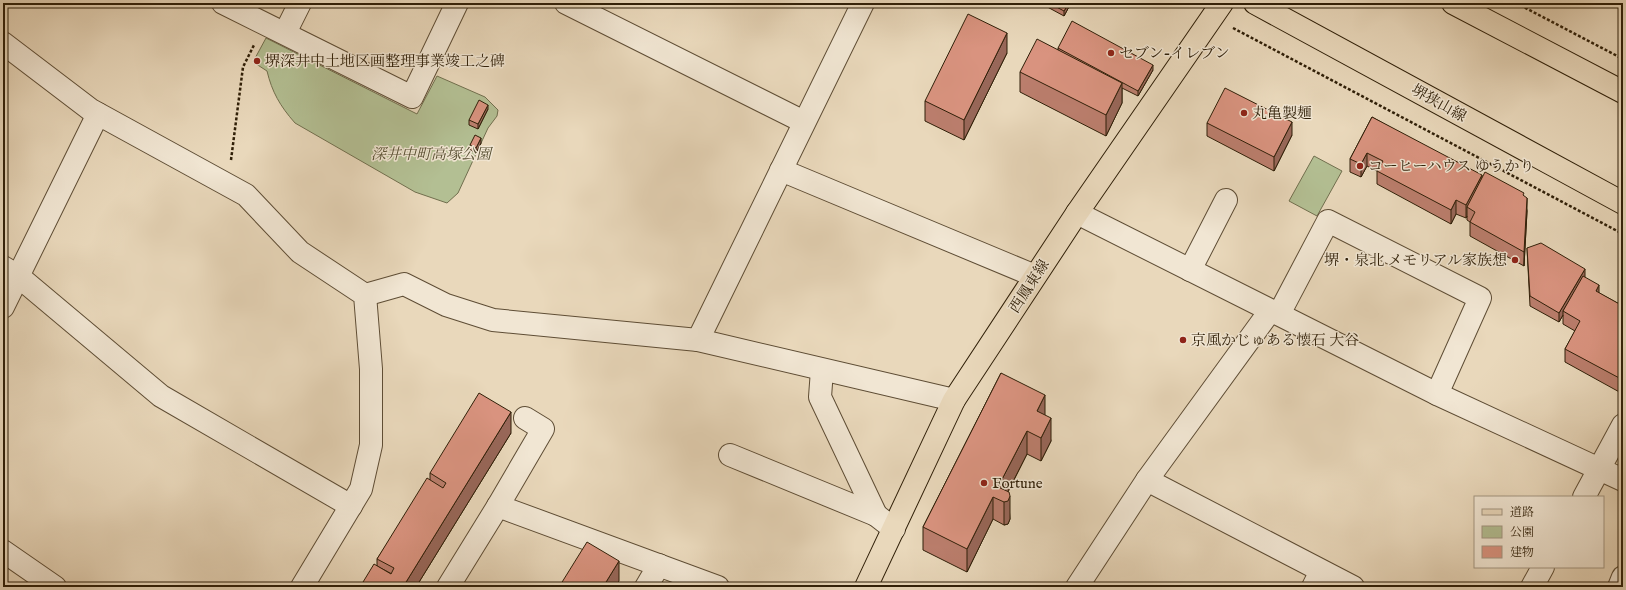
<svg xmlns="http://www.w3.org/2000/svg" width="1626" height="590" viewBox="0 0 1626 590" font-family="'IM FELL English','Noto Serif JP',serif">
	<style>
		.green { fill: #b3bf93; stroke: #716f4e }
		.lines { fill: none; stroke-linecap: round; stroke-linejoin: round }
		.minor-casing { stroke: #5e4d35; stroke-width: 24 }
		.major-casing { stroke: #2f1f08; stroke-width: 24 }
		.path { stroke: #2f1f08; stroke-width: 2.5; stroke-dasharray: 3 2; stroke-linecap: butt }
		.minor { stroke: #f1e6d3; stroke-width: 22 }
		.major { stroke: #e9d8bb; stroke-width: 22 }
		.wall { fill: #bb7e6d; stroke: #2f1f08 }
		.shaded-wall { fill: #986759; stroke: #2f1f08 }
		.building { fill: #d9937f; stroke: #2f1f08 }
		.poi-dot { fill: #8f2418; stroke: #f1e6d3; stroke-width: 1.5 }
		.labels { text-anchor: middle; stroke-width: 3; stroke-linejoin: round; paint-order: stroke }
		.poi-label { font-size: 15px; fill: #2f1f08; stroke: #f1e6d3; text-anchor: start }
		.street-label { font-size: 15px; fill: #2f1f08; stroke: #f1e6d3 }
		.park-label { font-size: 15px; font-style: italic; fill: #574f32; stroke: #f1e6d3 }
	</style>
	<rect width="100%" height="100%" fill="#e9d8bb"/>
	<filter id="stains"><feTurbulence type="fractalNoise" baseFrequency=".005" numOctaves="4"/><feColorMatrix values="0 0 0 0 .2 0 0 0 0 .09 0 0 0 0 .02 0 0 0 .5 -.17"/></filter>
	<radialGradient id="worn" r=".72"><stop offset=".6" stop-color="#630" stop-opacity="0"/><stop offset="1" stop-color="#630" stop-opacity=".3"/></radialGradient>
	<g class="green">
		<path d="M266 38 417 114 437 76 485 97 498 110 497 116 488 128 458 193 447 203 415 192 295 123C280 106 272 92 267 71L253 62Z"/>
		<path d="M1314 156 1342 171 1317 216 1289 201Z"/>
	</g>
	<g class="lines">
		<defs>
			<g id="minor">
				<path d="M223 3 412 97 457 3"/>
				<path d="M566 3 804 122"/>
				<path d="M285 33 300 3"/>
				<path d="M3 43 91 110 246 195 300 252 365 295 371 369V445L361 489 302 587"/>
				<path d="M781 170 1035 276"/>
				<path d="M1077 213 1437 394 1623 480"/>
				<path d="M3 267 18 276 161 396 351 506"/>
				<path d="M1190 270 1226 200"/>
				<path d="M365 295 404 284 446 305 493 320 698 340 954 400"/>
				<path d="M3 307 98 114"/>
				<path d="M1279 314 1328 221 1480 298 1437 394"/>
				<path d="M698 340 863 3"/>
				<path d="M822 370 820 397 876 515"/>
				<path d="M730 455 876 515 894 529"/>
				<path d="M1147 480 1353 587"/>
				<path d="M1584 497 1623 425"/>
				<path d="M498 506 718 587"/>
				<path d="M3 551 55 587"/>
				<path d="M448 587 498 506 543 429 525 418"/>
				<path d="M646 587 659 565"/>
				<path d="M1077 587 1147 480 1270 311"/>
				<path d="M1313 587 1321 571"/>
				<path d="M1532 587 1543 567"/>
				<path d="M1619 587 1623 577"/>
			</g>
			<g id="major">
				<path d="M1255 3 1623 203"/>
				<path d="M1453 3 1623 92"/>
				<path d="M866 587 954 400 1077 213 1222 3"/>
			</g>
		</defs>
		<use href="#minor" class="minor-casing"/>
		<use href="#major" class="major-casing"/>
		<g class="path">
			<path d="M1185 3 1191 7"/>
			<path d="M1516 3 1623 59"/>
			<path d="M1233 28 1623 234"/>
			<path d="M231 160 243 67 254 45"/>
		</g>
		<use href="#minor" class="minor"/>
		<use href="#major" class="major"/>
	</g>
	<g class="wall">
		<path d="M1040 3H1071L1064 16Z"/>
		<path d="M1058 48 1153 70 1138 96 1122 88V103L1106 136 1020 92V72L1058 50Z"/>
		<path d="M1007 53 964 140 925 121V101Z"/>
		<path d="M488 109 478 129 469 125V120Z"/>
		<path d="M1372 117 1482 179 1524 196 1527 211 1524 266 1470 236V222L1467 220V216L1466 218 1456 214 1451 224 1377 184V171L1367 166 1361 177 1350 172V159Z"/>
		<path d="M1207 123 1292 135 1274 171 1207 136Z"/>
		<path d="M481 143 476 153 470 150V145Z"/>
		<path d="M1527 248 1585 278 1599 293 1623 306V394L1565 362V349L1575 331 1563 324V315L1559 322 1530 306Z"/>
		<path d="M1001 373 1045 415 1051 441 1041 461 1027 454 1008 492 1010 519 1008 524 1004 525 993 519 967 572 923 550V527Z"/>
		<path d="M511 433 416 587 377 566V559L430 480V473Z"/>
	</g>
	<g class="shaded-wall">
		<path d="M1069 3H1071L1064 16V11Z"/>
		<path d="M1007 33V53L964 140V120Z"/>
		<path d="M1153 65V70L1138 96V91Z"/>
		<path d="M1122 83V103L1106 136V115Z"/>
		<path d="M488 105V109L478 129V124Z"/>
		<path d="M1292 122V135L1274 171V157Z"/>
		<path d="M481 138V143L476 153V148Z"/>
		<path d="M1367 153V166L1361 177V164Z"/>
		<path d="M1482 175V188L1467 207V216L1466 218V205Z"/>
		<path d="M1527 198V211L1524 266V252Z"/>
		<path d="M1456 200V214L1451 224V210Z"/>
		<path d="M1585 269V278L1563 311V315L1559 322V313Z"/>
		<path d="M1599 285V298L1596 291Z"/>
		<path d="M1045 395V418L1037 411Z"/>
		<path d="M511 412V433L416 587H403Z"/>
		<path d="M1051 418V441L1041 461V438Z"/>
		<path d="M1027 431V454L1003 501 998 487Z"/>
		<path d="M1010 496V519L1008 524 1004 525V502Z"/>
		<path d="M993 497V519L967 572V549Z"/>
		<path d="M619 561V581L615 587H603Z"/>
	</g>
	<g class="building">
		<path d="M1049 3H1069L1064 11Z"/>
		<path d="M968 14 1007 33 964 120 925 101Z"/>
		<path d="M1072 21 1153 65 1138 91 1058 48Z"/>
		<path d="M1037 39 1122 83 1106 115 1020 72Z"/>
		<path d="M1225 88 1292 122 1274 157 1207 123Z"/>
		<path d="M479 100 488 105 478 124 469 120Z"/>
		<path d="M1372 117 1482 175 1466 205 1456 200 1451 210 1377 171 1383 161 1367 153 1361 164 1350 159Z"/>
		<path d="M475 135 481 138 476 148 470 145Z"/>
		<path d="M1485 172 1524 193 1523 195 1527 198 1524 252 1470 222 1475 212 1467 207Z"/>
		<path d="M1541 243 1585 269 1559 313 1530 296 1527 248Z"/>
		<path d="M1583 276 1599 285 1596 291 1623 306V380L1565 349 1580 321 1563 311Z"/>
		<path d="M1001 373 1045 395 1037 411 1051 418 1041 438 1027 431 998 487 1009 492 1010 496 1008 501 1004 502 993 497 967 549 923 527Z"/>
		<path d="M479 393 511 412 403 587H360L374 564 391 574 394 568 377 559 427 478 443 488 446 483 430 473Z"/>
		<path d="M587 542 619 561 603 587H559Z"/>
	</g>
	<g class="poi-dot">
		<circle cx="1111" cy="53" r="4"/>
		<circle cx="257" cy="61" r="4"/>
		<circle cx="1244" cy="113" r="4"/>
		<circle cx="1360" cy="166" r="4"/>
		<circle cx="1515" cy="260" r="4"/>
		<circle cx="1183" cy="340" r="4"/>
		<circle cx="984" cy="483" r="4"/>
	</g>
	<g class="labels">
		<g class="poi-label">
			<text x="1119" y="58">セブン-イレブン</text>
			<text x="265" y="66">堺深井中土地区画整理事業竣工之碑</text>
			<text x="1252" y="118">丸亀製麺</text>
			<text x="1368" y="171">コーヒーハウス ゆうかり</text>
			<text x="1507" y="265" text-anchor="end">堺・泉北 メモリアル家族想</text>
			<text x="1191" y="345">京風かじゅある懐石 大谷</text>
			<text x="992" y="488">Fortune</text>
		</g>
		<g class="street-label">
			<text transform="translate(1439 103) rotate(29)" y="5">堺狭山線</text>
			<text transform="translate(1029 286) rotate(-57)" y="5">西鳳東線</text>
		</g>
		<g class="park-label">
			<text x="431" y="159">深井中町高塚公園</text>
		</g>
	</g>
	<rect width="1626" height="590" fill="none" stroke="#e9d8bb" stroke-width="16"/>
	<rect x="4" y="4" width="1618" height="582" fill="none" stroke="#2f1f08" stroke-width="2"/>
	<rect x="8" y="8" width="1610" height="574" fill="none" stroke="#2f1f08"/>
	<rect x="1474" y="496" width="130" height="72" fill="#f1e6d3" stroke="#a39682"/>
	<rect x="1482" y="509" width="20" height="6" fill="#e9d8bb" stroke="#a39682"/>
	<text x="1510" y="516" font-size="12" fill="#2f1f08">道路</text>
	<rect x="1482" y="526" width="20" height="12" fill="#b3bf93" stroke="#a39682"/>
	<text x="1510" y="536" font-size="12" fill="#2f1f08">公園</text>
	<rect x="1482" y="546" width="20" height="12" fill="#d9937f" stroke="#a39682"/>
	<text x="1510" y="556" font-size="12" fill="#2f1f08">建物</text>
	<rect width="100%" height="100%" filter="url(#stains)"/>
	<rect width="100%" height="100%" fill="url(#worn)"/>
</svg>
